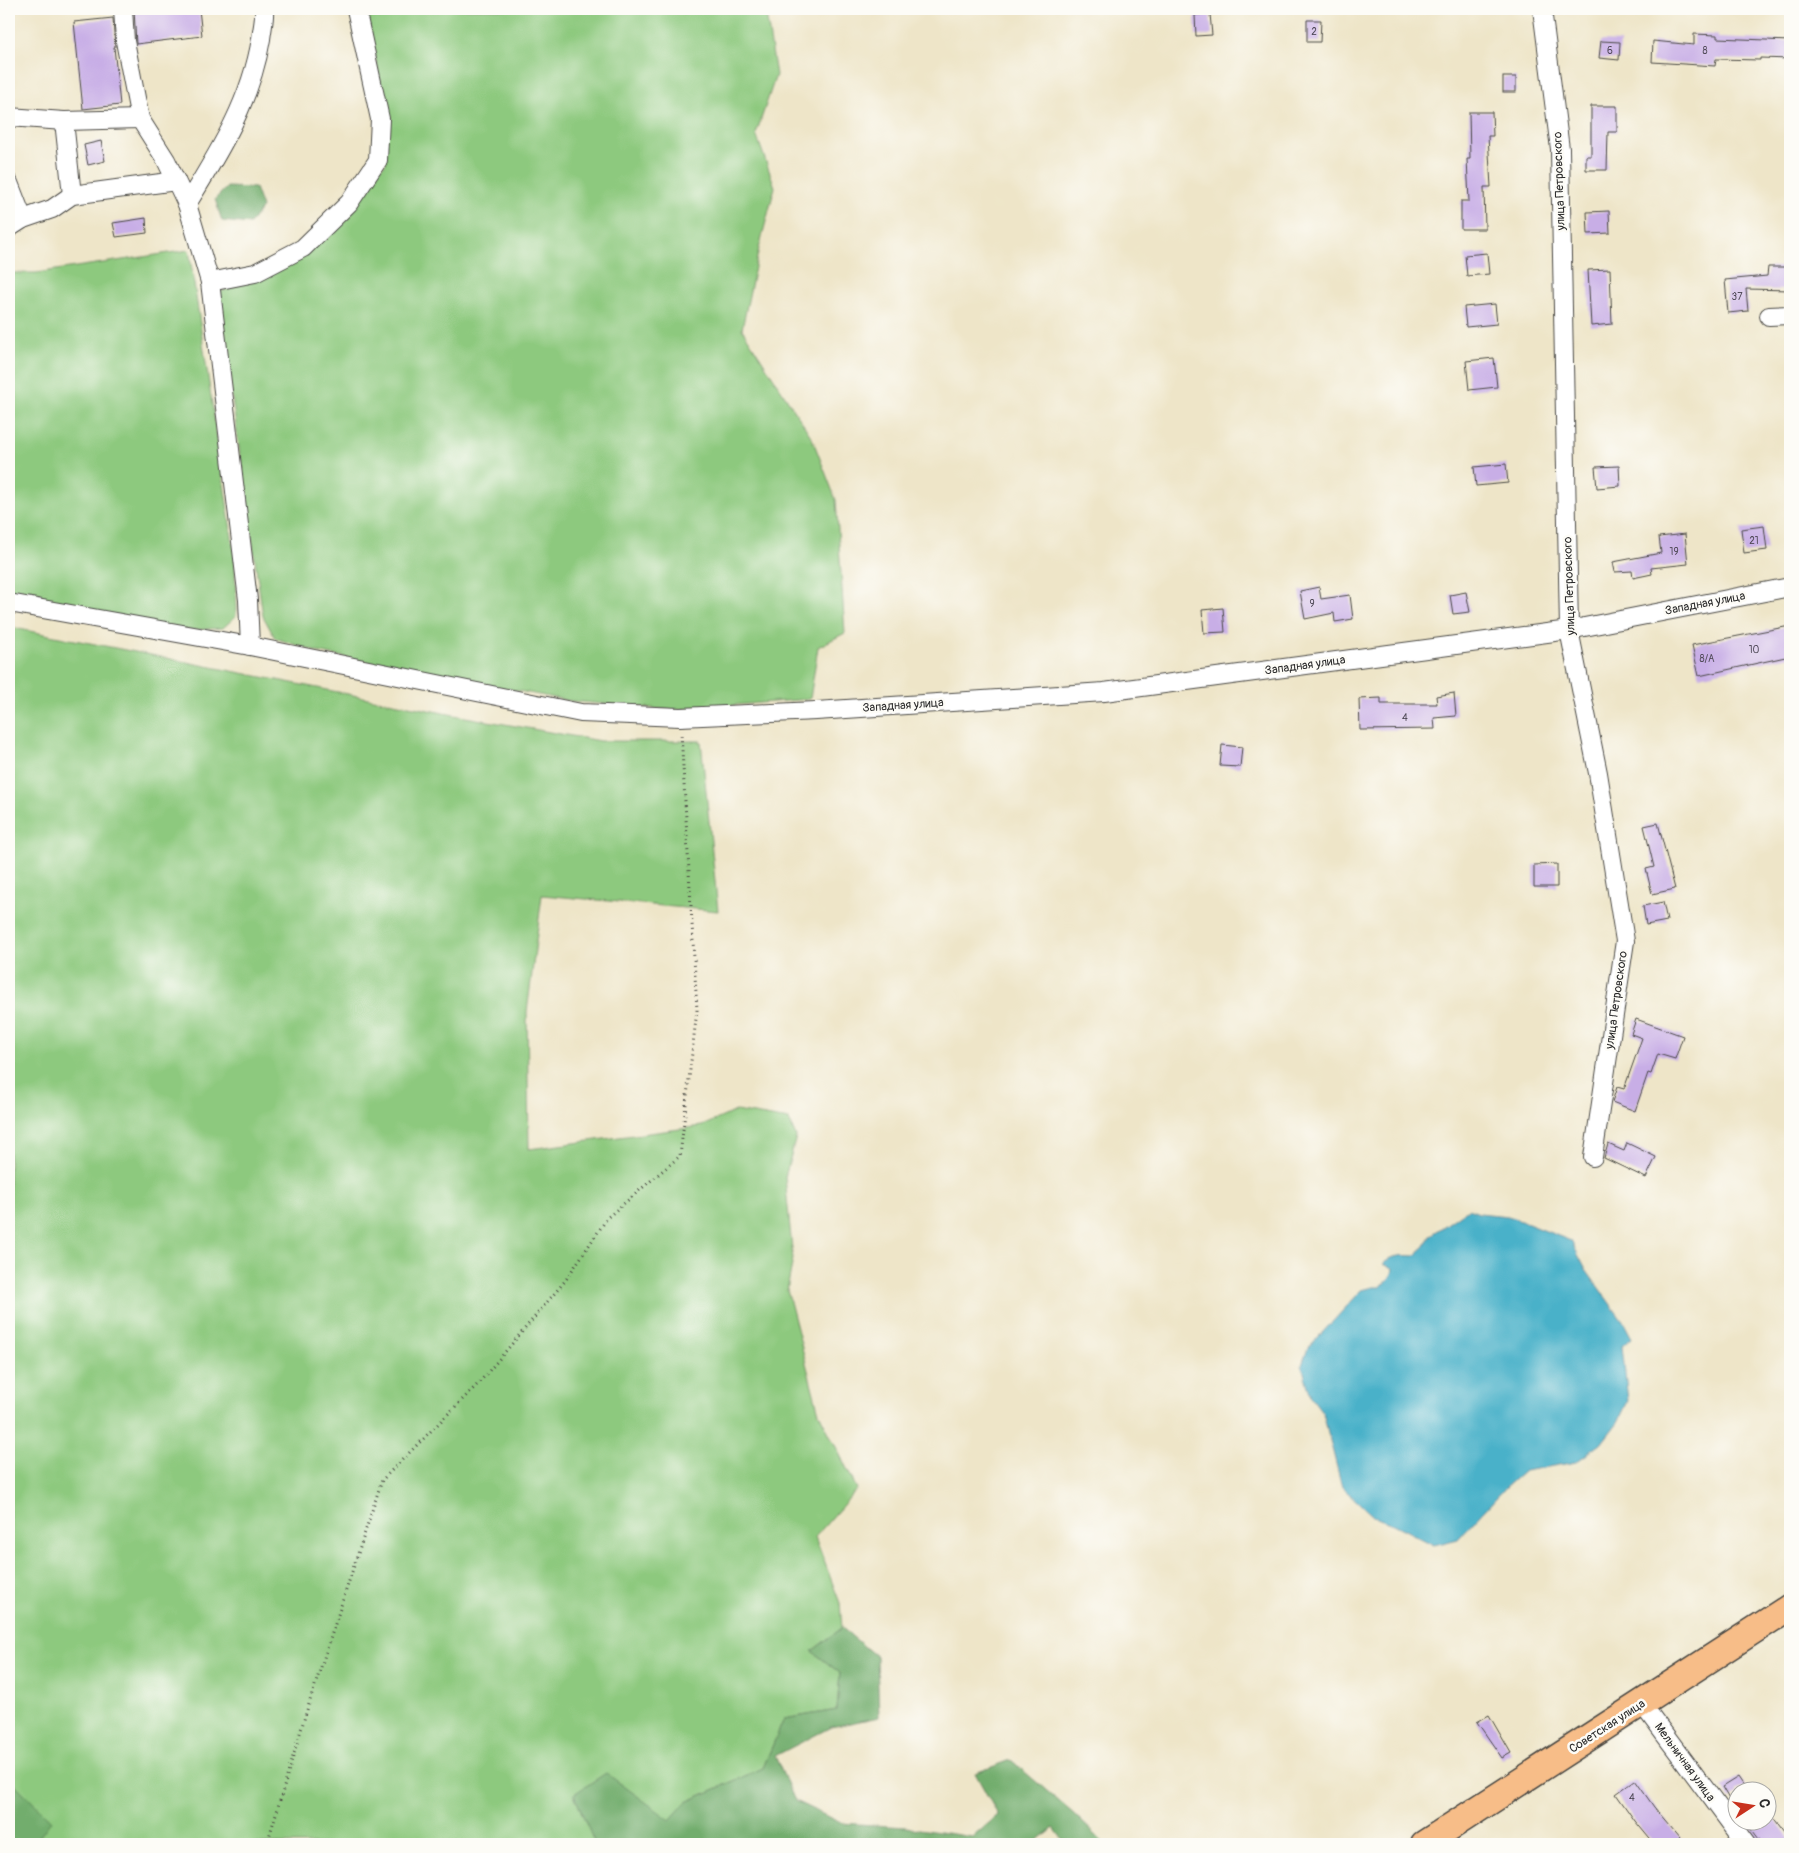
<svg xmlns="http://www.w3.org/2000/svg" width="1799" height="1853" viewBox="0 0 1799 1853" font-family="Pangolin,sans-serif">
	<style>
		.green { fill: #8dc97e; stroke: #5c7a54 }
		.forest { fill: #72ad6d; stroke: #4e6c4c }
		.water { fill: #4ab1c9; stroke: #3a6e7a }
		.building { fill: #c8aee6 }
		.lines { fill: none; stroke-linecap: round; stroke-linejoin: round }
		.minor-casing { stroke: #484743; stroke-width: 20 }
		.highway-casing { stroke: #484743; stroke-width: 29 }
		.path { stroke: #484743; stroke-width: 3; stroke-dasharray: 1 4; stroke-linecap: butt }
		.minor { stroke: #fff; stroke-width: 18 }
		.highway { stroke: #f7bd88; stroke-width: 26 }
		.labels { text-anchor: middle; stroke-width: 5; stroke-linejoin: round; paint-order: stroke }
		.number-label { font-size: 10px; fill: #524c5a }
		.street-label { font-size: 12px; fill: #2b2b2b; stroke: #fdfcf7 }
	</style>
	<rect width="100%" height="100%" fill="#fdfcf7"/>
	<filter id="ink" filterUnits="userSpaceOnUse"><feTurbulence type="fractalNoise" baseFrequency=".02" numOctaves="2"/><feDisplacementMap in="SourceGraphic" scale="10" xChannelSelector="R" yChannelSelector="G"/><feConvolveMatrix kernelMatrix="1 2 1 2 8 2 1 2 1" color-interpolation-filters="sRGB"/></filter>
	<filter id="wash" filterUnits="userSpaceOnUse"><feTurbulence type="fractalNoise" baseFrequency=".0096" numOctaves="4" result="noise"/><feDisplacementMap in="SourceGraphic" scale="20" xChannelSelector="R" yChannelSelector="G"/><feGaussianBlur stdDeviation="1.12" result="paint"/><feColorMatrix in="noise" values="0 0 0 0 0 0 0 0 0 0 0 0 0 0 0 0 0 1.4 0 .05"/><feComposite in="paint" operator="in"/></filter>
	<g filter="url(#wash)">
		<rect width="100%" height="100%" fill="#eee5c8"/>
		<g class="green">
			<path d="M366 9H767V20L776 75 756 134 775 187 759 248 742 329 812 438 836 500 845 633 818 647 810 699 673 710 570 701 317 652 275 638 263 616 217 293 270 273 386 163 385 107Z"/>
			<path d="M189 250 235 557 236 616 223 628 179 631 9 597V273H36Z"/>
			<path d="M9 627 454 715 600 741H701L718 911 542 895 527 1012 529 1149 702 1126 736 1111 789 1120 796 1137 785 1177 793 1259 787 1290 819 1413 857 1489 815 1537 840 1603 842 1628 812 1651 840 1673 837 1710 784 1719 763 1768 686 1802 670 1821 574 1794 595 1844H9Z"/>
		</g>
		<g class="forest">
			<path d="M227 187 255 188 262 207 250 224 222 221 215 199Z"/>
			<path d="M842 1628 877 1657 879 1717 831 1727 775 1756 795 1801 841 1823 906 1827 973 1837 998 1815 975 1773 1011 1760 1075 1815 1105 1844H1066L1054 1828 1035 1844H595L574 1794 606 1773 670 1820 686 1802 763 1768 784 1719 837 1710 840 1673 812 1651Z"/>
			<path d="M9 1778 51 1821 34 1844H9Z"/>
		</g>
		<path class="water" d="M1468 1209 1479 1213 1508 1216 1571 1241 1586 1270 1624 1323 1632 1338 1622 1346 1628 1401 1618 1422 1601 1444 1576 1462 1524 1471 1507 1486 1458 1539 1434 1545 1393 1524 1374 1517 1342 1487 1323 1413 1311 1397 1307 1383 1302 1365 1308 1348 1362 1290 1373 1287H1380C1388 1281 1392 1278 1393 1268L1383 1264C1392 1255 1401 1255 1414 1256L1425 1246 1430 1236Z"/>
		<g id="blocks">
			<g class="building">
				<path d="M134 9H199L202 36 136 44Z"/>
				<path d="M1210 14 1212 35 1196 36 1195 15Z"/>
				<path d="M113 18 115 47H114L120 105 83 109 74 22Z"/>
				<path d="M1307 20H1321L1320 42H1307Z"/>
				<path d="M1694 34 1717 35V38L1790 41V59L1760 58V60L1716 59 1715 66 1652 62 1653 41 1694 45Z"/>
				<path d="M1601 41 1620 42 1619 60 1599 58Z"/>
				<rect x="1503" y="77" width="13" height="15"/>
				<path d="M1591 106H1617V132H1608L1607 170H1586V156H1591Z"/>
				<path d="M1469 112H1492L1493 136H1488L1491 187H1484L1485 229H1461V201H1469L1467 159H1470Z"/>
				<path d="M101 141 105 161 88 165 84 145Z"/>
				<path d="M1609 211 1610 233 1588 234 1587 212Z"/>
				<path d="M146 218 147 233 116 237 113 223Z"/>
				<path d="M1487 253 1489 274 1467 276 1465 255Z"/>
				<path d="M1768 267H1790V290L1746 289 1748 311 1728 313 1725 280 1767 276Z"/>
				<path d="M1610 269 1612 324 1591 326 1588 270Z"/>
				<path d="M1495 304 1497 324 1466 327 1464 307Z"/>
				<path d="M1494 358 1497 387 1469 390 1466 361Z"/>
				<path d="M1506 464 1508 483 1476 486 1474 467Z"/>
				<path d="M1619 466 1620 486 1597 488 1595 467Z"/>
				<path d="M1764 526 1767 550 1744 553 1741 529Z"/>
				<path d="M1685 534 1688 564 1651 568 1652 574 1633 578 1632 571 1615 572 1613 562 1661 553 1659 537Z"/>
				<path d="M1319 587 1321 599 1350 595 1353 619 1335 622 1334 613 1305 619 1300 591Z"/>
				<path d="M1466 592 1470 612 1453 614 1450 595Z"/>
				<path d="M1223 608 1225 632 1204 633 1202 610Z"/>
				<path d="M1790 626V656L1699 676 1692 645Z"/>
				<path d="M1454 693 1456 716 1434 718 1435 729 1360 730 1359 699 1381 698V704H1437L1436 696Z"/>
				<path d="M1222 745 1242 747 1240 767 1220 766Z"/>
				<path d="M1658 823 1675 889 1652 894 1646 869 1654 867 1644 826Z"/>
				<path d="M1557 864V887H1534V865Z"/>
				<path d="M1663 902 1667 921 1646 925 1643 906Z"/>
				<path d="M1636 1019 1683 1036 1675 1059 1658 1054 1651 1074 1648 1073 1635 1111 1612 1102 1617 1087 1624 1089 1642 1038 1631 1034Z"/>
				<path d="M1627 1143 1656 1157 1646 1178 1604 1158 1608 1144 1624 1151Z"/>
				<path d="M1489 1715 1511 1753 1502 1758 1477 1722Z"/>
				<path d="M1738 1777 1746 1789 1736 1790V1794L1729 1799 1722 1787Z"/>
				<path d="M1635 1780 1654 1807 1685 1844H1654L1635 1821 1616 1794Z"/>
				<path d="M1770 1813 1790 1840V1844H1761L1749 1828 1760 1820H1766V1816Z"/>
			</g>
		</g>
	</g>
	<g filter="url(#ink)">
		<use href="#blocks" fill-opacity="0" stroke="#484743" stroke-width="1"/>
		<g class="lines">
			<defs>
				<g id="minor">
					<path d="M123 9 125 41 140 119 166 160 187 204 210 282 248 600 250 646"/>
					<path d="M1542 9 1560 149 1569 630 1598 773 1625 941 1593 1157"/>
					<path d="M9 117 64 121"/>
					<path d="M9 183 23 219"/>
					<path d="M72 195 64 121 140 119"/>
					<path d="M187 204C219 152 251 101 261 39 262 29 265 19 264 9"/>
					<path d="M9 228 23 219 52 209 72 195 176 181"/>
					<path d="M210 282 255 273 303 248 349 203 378 160 380 119 356 9"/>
					<path d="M1769 316 1790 315"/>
					<path d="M9 603 250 646 581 713 680 717 816 711 1104 692 1569 630 1790 587"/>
					<path d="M1642 1704 1746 1844"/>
				</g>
				<path id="highway" d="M1424 1844 1790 1607"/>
			</defs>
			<use href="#minor" class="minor-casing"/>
			<use href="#highway" class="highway-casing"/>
			<path class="path" d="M267 1844 306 1713 382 1480 478 1384 565 1281 608 1217 680 1156 697 1010 681 732"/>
			<use href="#minor" class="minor"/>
			<use href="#highway" class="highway"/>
		</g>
	</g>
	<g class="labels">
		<g class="number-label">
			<text x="1314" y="35">2</text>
			<text x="1610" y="54">6</text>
			<text x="1705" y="54">8</text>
			<text x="1737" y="300">37</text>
			<text x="1754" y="544">21</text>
			<text x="1674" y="555">19</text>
			<text x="1312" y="607">9</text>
			<text x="1754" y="653">10</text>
			<text x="1707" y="662">8/А</text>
			<text x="1405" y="721">4</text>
			<text x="1632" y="1801">4</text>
		</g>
		<g class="street-label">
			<text transform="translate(1559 181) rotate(-92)" y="4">улица Петровского</text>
			<text transform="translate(1569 586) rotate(-92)" y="4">улица Петровского</text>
			<text transform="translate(1705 603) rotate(-11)" y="4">Западная улица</text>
			<text transform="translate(1305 665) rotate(-8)" y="4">Западная улица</text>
			<text transform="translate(903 705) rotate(-4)" y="4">Западная улица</text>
			<text transform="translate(1616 1000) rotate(-82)" y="4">улица Петровского</text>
			<text transform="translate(1607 1726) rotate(-33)" y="4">Советская улица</text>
			<text transform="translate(1685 1762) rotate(54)" y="4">Мельничная улица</text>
		</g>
	</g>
	<rect width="1799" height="1853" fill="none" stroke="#fdfcf7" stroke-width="30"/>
	<g transform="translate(1752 1806) rotate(78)"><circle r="24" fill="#fdfcf7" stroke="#a9a8a5"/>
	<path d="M0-4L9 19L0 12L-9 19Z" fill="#c8321e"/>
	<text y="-8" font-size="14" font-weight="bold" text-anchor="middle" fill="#2b2b2b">С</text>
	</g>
</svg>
